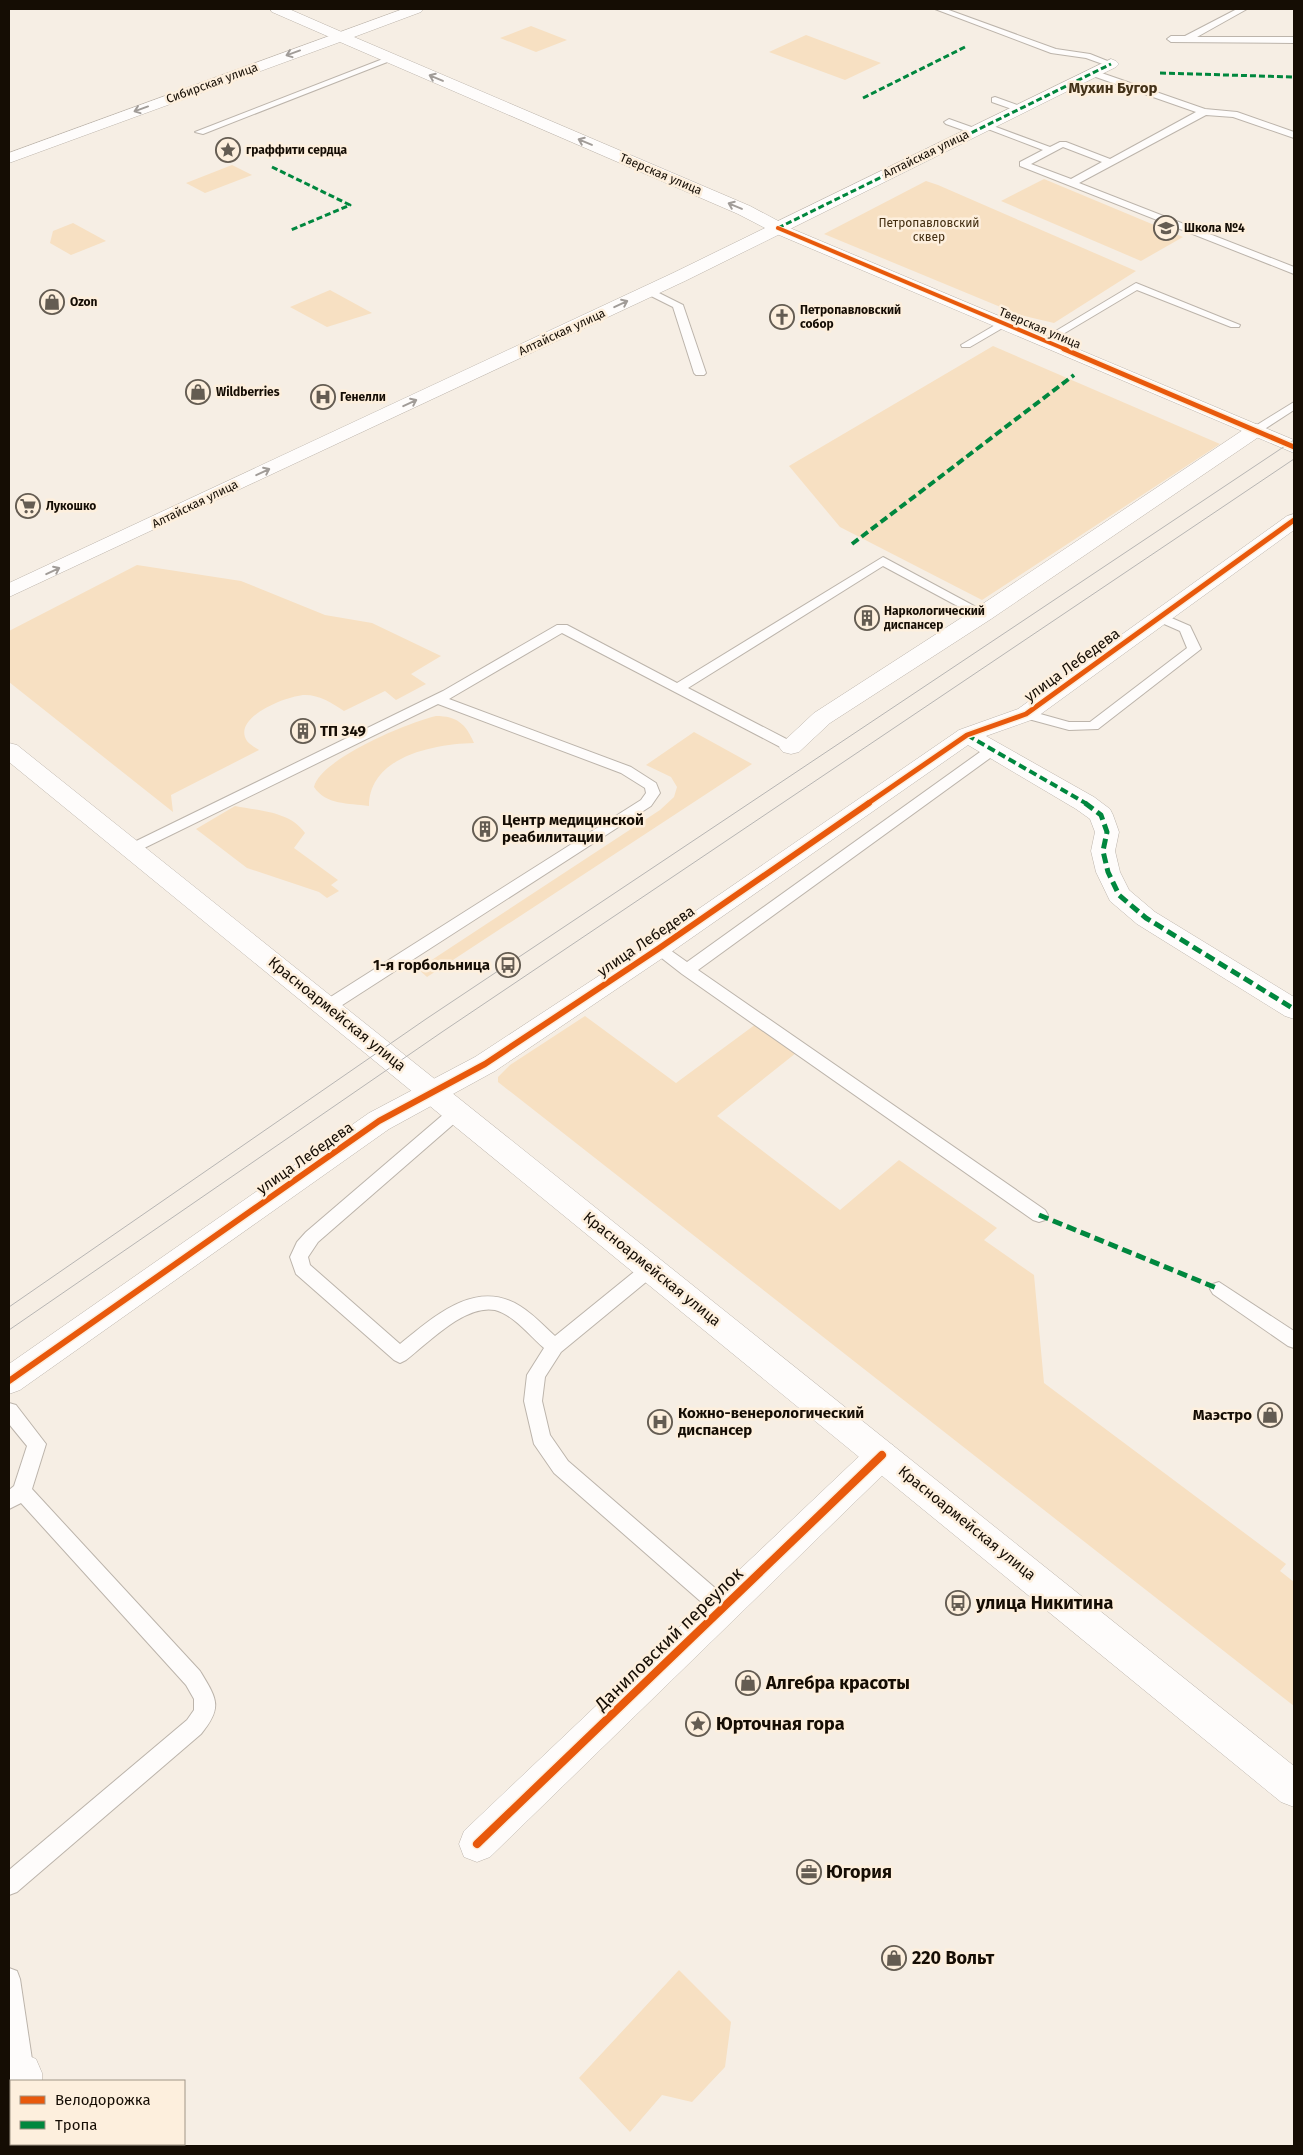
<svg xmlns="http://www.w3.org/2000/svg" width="1303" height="2155" viewBox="0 0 1303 2155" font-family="'Fira Sans',sans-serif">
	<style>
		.green { fill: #f7e0c2 }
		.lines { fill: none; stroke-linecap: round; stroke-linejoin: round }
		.service-casing { stroke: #bcb4ab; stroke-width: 2 }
		.minor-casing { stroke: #bcb4ab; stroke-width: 1 }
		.tertiary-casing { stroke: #bcb4ab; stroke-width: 1 }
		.secondary-casing { stroke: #bcb4ab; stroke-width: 1 }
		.service { fill: #fefcfb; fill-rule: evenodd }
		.minor { fill: #fefcfb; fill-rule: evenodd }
		.tertiary { fill: #fefcfb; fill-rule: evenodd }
		.secondary { fill: #fefcfb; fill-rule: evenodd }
		.tram { stroke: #b7b5b3; stroke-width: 1 }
		.quiet-far2 { stroke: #00873e; stroke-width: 3; stroke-dasharray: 6 3; stroke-linecap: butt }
		.quiet-far1 { stroke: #00873e; stroke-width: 4; stroke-dasharray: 8 4; stroke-linecap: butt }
		.quiet { stroke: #00873e; stroke-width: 5; stroke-dasharray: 10 5; stroke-linecap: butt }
		.cycleway-far3-casing { stroke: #fdefdd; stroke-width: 5.5 }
		.cycleway-far2-casing { stroke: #fdefdd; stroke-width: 8 }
		.cycleway-far1-casing { stroke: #fdefdd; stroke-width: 9 }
		.cycleway-casing { stroke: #fdefdd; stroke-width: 11 }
		.cycleway-far3 { stroke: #e8590c; stroke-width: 4 }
		.cycleway-far2 { stroke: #e8590c; stroke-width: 5 }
		.cycleway-far1 { stroke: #e8590c; stroke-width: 6 }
		.cycleway { stroke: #e8590c; stroke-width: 8 }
		.oneway { stroke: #a19c98 }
		.labels { text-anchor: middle; stroke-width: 5; stroke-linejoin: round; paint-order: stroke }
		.far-street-label { font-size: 12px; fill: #150d04; stroke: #fdefdd }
		.far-poi-label { font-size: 12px; font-weight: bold; fill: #150d04; stroke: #fdefdd; text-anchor: start }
		.far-park-label { font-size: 12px; fill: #432e11; stroke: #fdefdd }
		.far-quarter-label { font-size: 15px; font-weight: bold; fill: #433118; stroke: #fdefdd }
		.street-label { font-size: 15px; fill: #150d04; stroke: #fdefdd }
		.poi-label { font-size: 15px; font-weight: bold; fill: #150d04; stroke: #fdefdd; text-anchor: start }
		.near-poi-label { font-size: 18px; font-weight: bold; fill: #150d04; stroke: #fdefdd; text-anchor: start }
		.near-street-label { font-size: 18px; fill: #150d04; stroke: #fdefdd }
	</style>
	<rect width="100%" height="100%" fill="#f6eee4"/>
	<g class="green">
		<path d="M531 26 567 40 536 52 500 38Z"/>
		<path d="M806 35 881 63 845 80 769 52Z"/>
		<path d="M232 165 252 175 205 193 186 183Z"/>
		<path d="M1044 179 1183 237 1141 261 1001 201Z"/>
		<path d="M926 181 938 185 1136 271 1054 323 1020 315 824 234Z"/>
		<path d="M73 223 106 241 71 255 50 243 53 231Z"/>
		<path d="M330 290 372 313 327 327 290 307Z"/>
		<path d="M993 346 1220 444 982 600 840 527 789 466Z"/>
		<path d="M137 565 241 581 325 615 372 623 441 656 411 674 426 684 396 700 385 691 344 711C332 703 320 695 305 695 289 695 231 717 247 741 249 744 256 748 259 750L171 795 173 812 9 682V631Z"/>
		<path d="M436 716C457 716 466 724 474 743 435 744 369 756 369 806 348 803 326 805 314 787 320 759 409 722 436 716Z"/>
		<path d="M694 732 752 764 427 977 418 969 660 810 674 797 677 787 671 777 646 765Z"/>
		<path d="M235 806C259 811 290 811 305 833L294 848 338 880 331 885 339 891 327 898 319 892 247 868 196 829Z"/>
		<path d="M585 1016 676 1083 756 1024 796 1053 717 1116 840 1210 899 1160 997 1228 984 1240 1034 1275 1044 1383 1286 1564 1280 1571 1294 1582V1706L498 1082V1077L510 1065Z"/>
		<path d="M679 1970 731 2022 725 2067 692 2102 662 2095 630 2132 579 2078Z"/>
	</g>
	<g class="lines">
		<defs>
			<g id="service">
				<path d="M935 9H946L1056 49 1090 54 1115 64 1111 67 1086 58 1051 53Z"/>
				<path d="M1237 9H1247L1197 37H1294V43L1171 42 1167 39 1171 36H1185Z"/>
				<path d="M388 57 395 59 203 134 195 132Z"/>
				<path d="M1093 70 1205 109 1237 112 1294 132V138L1233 117 1206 115 1079 183 1294 267V274L1020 166V162L1043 150 980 126 988 124 1050 147 1060 142H1066L1110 159 1196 112 1090 75 1088 73ZM1063 147 1102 162 1071 179 1031 164Z"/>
				<path d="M995 97 1023 107 1025 109 1020 112 992 102V98Z"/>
				<path d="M949 119 977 129 979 131 974 134 946 124 944 122Z"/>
				<path d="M1136 283 1240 325 1239 327H1231L1137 290 1048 343H1040L1039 341Z"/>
				<path d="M649 288 683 305 706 373 704 375H696L694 373 673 307 645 293 644 291Z"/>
				<path d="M1002 321 1007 324 1006 326 970 347H962L961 345Z"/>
				<path d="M1294 402V410L1260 432H1252V428Z"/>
				<path d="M883 557 989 614 988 617H978L883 566 688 688 796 744 798 747 796 750H786L562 633 449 699 631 767 656 783 660 793 651 806 333 1011H321L319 1007 321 1003 641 800 646 793 645 788 621 773 438 704 136 852H126L124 849 126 846 443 691 557 625H567L677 683Z"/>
				<path d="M1160 613 1190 626 1201 649 1098 729 1069 730 1021 717 1019 714 1021 711 1026 710 1069 722H1090L1187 648 1180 631 1155 620 1154 617Z"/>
				<path d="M992 746 997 747 999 750 997 753 698 970 1045 1210 1048 1215 1045 1220 1039 1222 1033 1220 682 974 650 949 653 945H663L687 962 987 747Z"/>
				<path d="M458 1105 464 1107 466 1111 464 1115 318 1242 308 1257 310 1265 400 1344C434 1317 475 1278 520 1306 533 1314 544 1326 555 1336L645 1263 651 1261 657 1263 660 1268 657 1273 561 1352 545 1377 542 1401 550 1435 568 1461 729 1600 732 1607 729 1614 722 1616 715 1614 554 1473 534 1444 524 1401 527 1375 544 1348C530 1336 514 1315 495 1310 465 1304 428 1343 406 1360L400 1363 394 1360 296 1274 290 1257 297 1242 306 1232 452 1107Z"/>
				<path d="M1219 1282 1294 1331V1348L1288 1346 1213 1294 1210 1289 1213 1284Z"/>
				<path d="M9 1403 16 1405 46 1444 32 1489 200 1671C217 1699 223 1707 201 1734L17 1892 9 1895V1870L187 1720 194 1710V1699L186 1685 21 1503 9 1509V1490L14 1486 27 1446 9 1424Z"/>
				<path d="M9 1968 17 1971 20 1979 34 2073 30 2081H14L10 2073Z"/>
			</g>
			<g id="minor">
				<path d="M270 9H289L344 33 346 36 344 39H334L272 12Z"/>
				<path d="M1111 59 1116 61 1119 64 1116 67 784 232H772L769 228 772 224Z"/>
				<path d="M1256 424 1263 426 1266 430 1263 434 991 619 830 723 799 752 791 754 783 752 779 747 783 742 814 713 975 609 1249 426Z"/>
				<path d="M1294 514V530L1034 719 986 736 1094 797 1110 809 1113 815 1119 832 1115 851 1120 872 1129 890 1155 912 1294 997V1019L1285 1016 1137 924 1110 901 1096 872 1091 851 1095 832 1090 819 1076 809 968 745 667 955 495 1071 389 1129 20 1390 9 1394V1364L369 1113 475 1057 649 943 959 730 1018 709 1287 516Z"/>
				<path d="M882 1441 893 1445 898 1455 893 1465 490 1857 477 1862 464 1857 459 1844 464 1831 871 1445Z"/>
				<path d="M22 2053 36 2059 42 2073V2081H11V2096L9 2095V2059Z"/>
				<path d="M11 2129V2144H43V2146H9V2130Z"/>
			</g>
			<path id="tertiary" d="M778 223 1294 440V453L772 232 769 228 772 224Z"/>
			<g id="secondary">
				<path d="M403 9H423L421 12 354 37 750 206 784 224 787 228 784 232 685 281 9 597V583L673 273 765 228 738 214 340 42 9 163V153Z"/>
				<path d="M9 743 17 745 1294 1766V1807L1281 1802 9 762Z"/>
			</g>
		</defs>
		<use href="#service" class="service-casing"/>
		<use href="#minor" class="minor-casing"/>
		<use href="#tertiary" class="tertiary-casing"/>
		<use href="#secondary" class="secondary-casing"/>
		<use href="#service" class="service"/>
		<use href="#minor" class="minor"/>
		<use href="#tertiary" class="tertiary"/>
		<use href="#secondary" class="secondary"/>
		<g class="tram">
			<path d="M9 1307 426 1019 1294 440"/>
			<path d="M9 1330 442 1032 1294 459"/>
		</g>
		<g class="quiet-far2">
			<path d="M1160 73 1294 77"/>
			<path d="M863 98 965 47"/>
			<path d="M272 167 350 205 291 230"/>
			<path d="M778 228 1111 64"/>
		</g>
		<g class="quiet-far1">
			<path d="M852 544 1074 375"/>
			<path d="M967 735 1087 804"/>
		</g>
		<g class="quiet">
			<path d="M1085 803 1101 815 1107 832 1103 851 1108 872 1119 895 1146 918 1294 1009"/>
			<path d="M1039 1215 1219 1289"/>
		</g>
		<defs>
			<path id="cycleway-far3" d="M778 228 1067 350"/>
			<g id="cycleway-far2">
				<path d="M1064 349 1294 447"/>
				<path d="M867 804 967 735 1026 714 1294 520"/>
			</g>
			<path id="cycleway-far1" d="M9 1381 379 1121 485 1064 658 949 869 803"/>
			<path id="cycleway" d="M477 1844 882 1455"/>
		</defs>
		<use href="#cycleway-far3" class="cycleway-far3-casing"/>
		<use href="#cycleway-far2" class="cycleway-far2-casing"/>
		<use href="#cycleway-far1" class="cycleway-far1-casing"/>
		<use href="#cycleway" class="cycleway-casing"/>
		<use href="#cycleway-far3" class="cycleway-far3"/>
		<use href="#cycleway-far2" class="cycleway-far2"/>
		<use href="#cycleway-far1" class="cycleway-far1"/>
		<use href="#cycleway" class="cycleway"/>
	</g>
	<defs><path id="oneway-shaft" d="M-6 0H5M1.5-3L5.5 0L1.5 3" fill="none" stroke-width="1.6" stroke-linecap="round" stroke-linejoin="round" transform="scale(1.25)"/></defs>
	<g class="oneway">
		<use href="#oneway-shaft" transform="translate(293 53) rotate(160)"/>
		<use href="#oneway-shaft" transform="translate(436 78) rotate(-157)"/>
		<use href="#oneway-shaft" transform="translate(141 109) rotate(160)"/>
		<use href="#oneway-shaft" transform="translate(585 142) rotate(-157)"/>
		<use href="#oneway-shaft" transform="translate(735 206) rotate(-157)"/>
		<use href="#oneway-shaft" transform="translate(621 304) rotate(-25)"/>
		<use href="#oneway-shaft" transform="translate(410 403) rotate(-25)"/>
		<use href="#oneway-shaft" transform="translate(263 472) rotate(-25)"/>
		<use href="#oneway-shaft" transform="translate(53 571) rotate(-25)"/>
	</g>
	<defs>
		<symbol id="sight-ring" viewBox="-11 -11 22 22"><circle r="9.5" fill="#fdefdd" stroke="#645c52" stroke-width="1.5"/><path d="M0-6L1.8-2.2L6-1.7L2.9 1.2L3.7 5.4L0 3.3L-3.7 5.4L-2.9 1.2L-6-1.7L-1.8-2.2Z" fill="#645c52"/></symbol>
		<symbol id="school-ring" viewBox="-11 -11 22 22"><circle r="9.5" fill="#fdefdd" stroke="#645c52" stroke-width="1.5"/><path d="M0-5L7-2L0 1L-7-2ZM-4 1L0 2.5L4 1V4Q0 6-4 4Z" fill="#645c52"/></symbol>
		<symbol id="shop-ring" viewBox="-11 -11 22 22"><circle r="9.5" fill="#fdefdd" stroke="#645c52" stroke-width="1.5"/><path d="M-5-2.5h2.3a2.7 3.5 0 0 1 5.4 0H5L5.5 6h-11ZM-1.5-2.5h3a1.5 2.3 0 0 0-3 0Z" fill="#645c52"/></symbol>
		<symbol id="church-ring" viewBox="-11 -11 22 22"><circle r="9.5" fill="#fdefdd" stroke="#645c52" stroke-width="1.5"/><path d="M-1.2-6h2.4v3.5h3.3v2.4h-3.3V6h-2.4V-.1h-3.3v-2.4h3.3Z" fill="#645c52"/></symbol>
		<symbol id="hospital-ring" viewBox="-11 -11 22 22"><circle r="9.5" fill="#fdefdd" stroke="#645c52" stroke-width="1.5"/><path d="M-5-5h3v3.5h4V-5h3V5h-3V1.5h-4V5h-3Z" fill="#645c52"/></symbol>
		<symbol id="supermarket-ring" viewBox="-11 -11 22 22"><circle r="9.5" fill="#fdefdd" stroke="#645c52" stroke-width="1.5"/><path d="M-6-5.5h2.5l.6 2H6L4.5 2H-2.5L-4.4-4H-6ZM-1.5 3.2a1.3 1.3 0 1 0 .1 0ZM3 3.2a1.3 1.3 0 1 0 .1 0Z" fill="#645c52"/></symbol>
		<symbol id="building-ring" viewBox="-11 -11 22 22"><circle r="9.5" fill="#fdefdd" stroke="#645c52" stroke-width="1.5"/><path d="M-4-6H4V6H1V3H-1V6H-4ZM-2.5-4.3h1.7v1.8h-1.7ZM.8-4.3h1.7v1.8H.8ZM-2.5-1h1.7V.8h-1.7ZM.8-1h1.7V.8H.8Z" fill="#645c52"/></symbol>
		<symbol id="bus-ring" viewBox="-11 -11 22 22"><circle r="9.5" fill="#fdefdd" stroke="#645c52" stroke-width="1.5"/><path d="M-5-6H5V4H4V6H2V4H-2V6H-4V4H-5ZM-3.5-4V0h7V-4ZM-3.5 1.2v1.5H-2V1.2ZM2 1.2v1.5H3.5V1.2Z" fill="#645c52"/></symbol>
		<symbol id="office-ring" viewBox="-11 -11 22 22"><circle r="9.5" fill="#fdefdd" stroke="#645c52" stroke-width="1.5"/><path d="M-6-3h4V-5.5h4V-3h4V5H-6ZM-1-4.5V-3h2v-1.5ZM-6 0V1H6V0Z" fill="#645c52"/></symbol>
	</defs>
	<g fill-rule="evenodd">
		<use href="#sight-ring" x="214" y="136" width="28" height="28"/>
		<use href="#school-ring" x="1152" y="214" width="28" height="28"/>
		<use href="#shop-ring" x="38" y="288" width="28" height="28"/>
		<use href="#church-ring" x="768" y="303" width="28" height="28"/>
		<use href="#shop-ring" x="184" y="378" width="28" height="28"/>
		<use href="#hospital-ring" x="309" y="383" width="28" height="28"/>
		<use href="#supermarket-ring" x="14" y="492" width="28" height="28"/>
		<use href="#building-ring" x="853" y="604" width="28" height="28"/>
		<use href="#building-ring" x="289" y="717" width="28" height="28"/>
		<use href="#building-ring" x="471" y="815" width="28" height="28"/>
		<use href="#bus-ring" x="494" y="951" width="28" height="28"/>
		<use href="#shop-ring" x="1256" y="1401" width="28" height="28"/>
		<use href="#hospital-ring" x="646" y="1408" width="28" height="28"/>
		<use href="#bus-ring" x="944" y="1589" width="28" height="28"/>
		<use href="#shop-ring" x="734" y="1669" width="28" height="28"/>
		<use href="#sight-ring" x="684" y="1710" width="28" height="28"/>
		<use href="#office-ring" x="795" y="1858" width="28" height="28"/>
		<use href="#shop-ring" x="880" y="1944" width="28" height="28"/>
	</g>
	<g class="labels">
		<g class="far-street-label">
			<text transform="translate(212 83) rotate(-20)" y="4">Сибирская улица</text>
			<text transform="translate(926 154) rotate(-26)" y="4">Алтайская улица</text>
			<text transform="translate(661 174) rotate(23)" y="4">Тверская улица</text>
			<text transform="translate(1040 328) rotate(23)" y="4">Тверская улица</text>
			<text transform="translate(562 332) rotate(-25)" y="4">Алтайская улица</text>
			<text transform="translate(195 504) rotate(-26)" y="4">Алтайская улица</text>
		</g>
		<g class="far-poi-label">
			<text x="246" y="154">граффити сердца</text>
			<text x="1184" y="232">Школа №4</text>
			<text x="70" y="306">Ozon</text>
			<text x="800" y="314">Петропавловский<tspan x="800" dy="14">собор</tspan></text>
			<text x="216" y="396">Wildberries</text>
			<text x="340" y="401">Генелли</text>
			<text x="46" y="510">Лукошко</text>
			<text x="884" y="615">Наркологический<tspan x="884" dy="14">диспансер</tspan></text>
		</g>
		<g class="far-park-label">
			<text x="929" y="227">Петропавловский<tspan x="929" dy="14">сквер</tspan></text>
		</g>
		<g class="far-quarter-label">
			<text x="1113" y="93">Мухин Бугор</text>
		</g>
		<g class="street-label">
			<text transform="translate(1072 665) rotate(-36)" y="5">улица Лебедева</text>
			<text transform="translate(646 941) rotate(-34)" y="5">улица Лебедева</text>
			<text transform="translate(337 1014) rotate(39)" y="5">Красноармейская улица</text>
			<text transform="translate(305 1158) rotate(-35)" y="5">улица Лебедева</text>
			<text transform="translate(652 1269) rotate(39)" y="5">Красноармейская улица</text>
			<text transform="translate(967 1523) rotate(39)" y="5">Красноармейская улица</text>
		</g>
		<g class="poi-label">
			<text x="320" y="736">ТП 349</text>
			<text x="502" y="825">Центр медицинской<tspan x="502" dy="17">реабилитации</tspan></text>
			<text x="490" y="970" text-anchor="end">1-я горбольница</text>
			<text x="678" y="1418">Кожно-венерологический<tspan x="678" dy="17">диспансер</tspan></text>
			<text x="1252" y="1420" text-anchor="end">Маэстро</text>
		</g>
		<g class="near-poi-label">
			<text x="976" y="1609">улица Никитина</text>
			<text x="766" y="1689">Алгебра красоты</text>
			<text x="716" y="1730">Юрточная гора</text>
			<text x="826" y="1878">Югория</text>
			<text x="912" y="1964">220 Вольт</text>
		</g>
		<g class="near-street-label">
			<text transform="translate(669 1639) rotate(-44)" y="6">Даниловский переулок</text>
		</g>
	</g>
	<rect width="1303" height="2155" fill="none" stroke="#150d04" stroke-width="20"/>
	<rect x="10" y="2080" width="175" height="65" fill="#fdefdd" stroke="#a09586"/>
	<rect x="20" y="2096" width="25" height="8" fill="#e8590c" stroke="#a09586"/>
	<text x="55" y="2105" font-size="15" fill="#150d04">Велодорожка</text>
	<rect x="20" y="2121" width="25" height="8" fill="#00873e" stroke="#a09586"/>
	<text x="55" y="2130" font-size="15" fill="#150d04">Тропа</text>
</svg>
